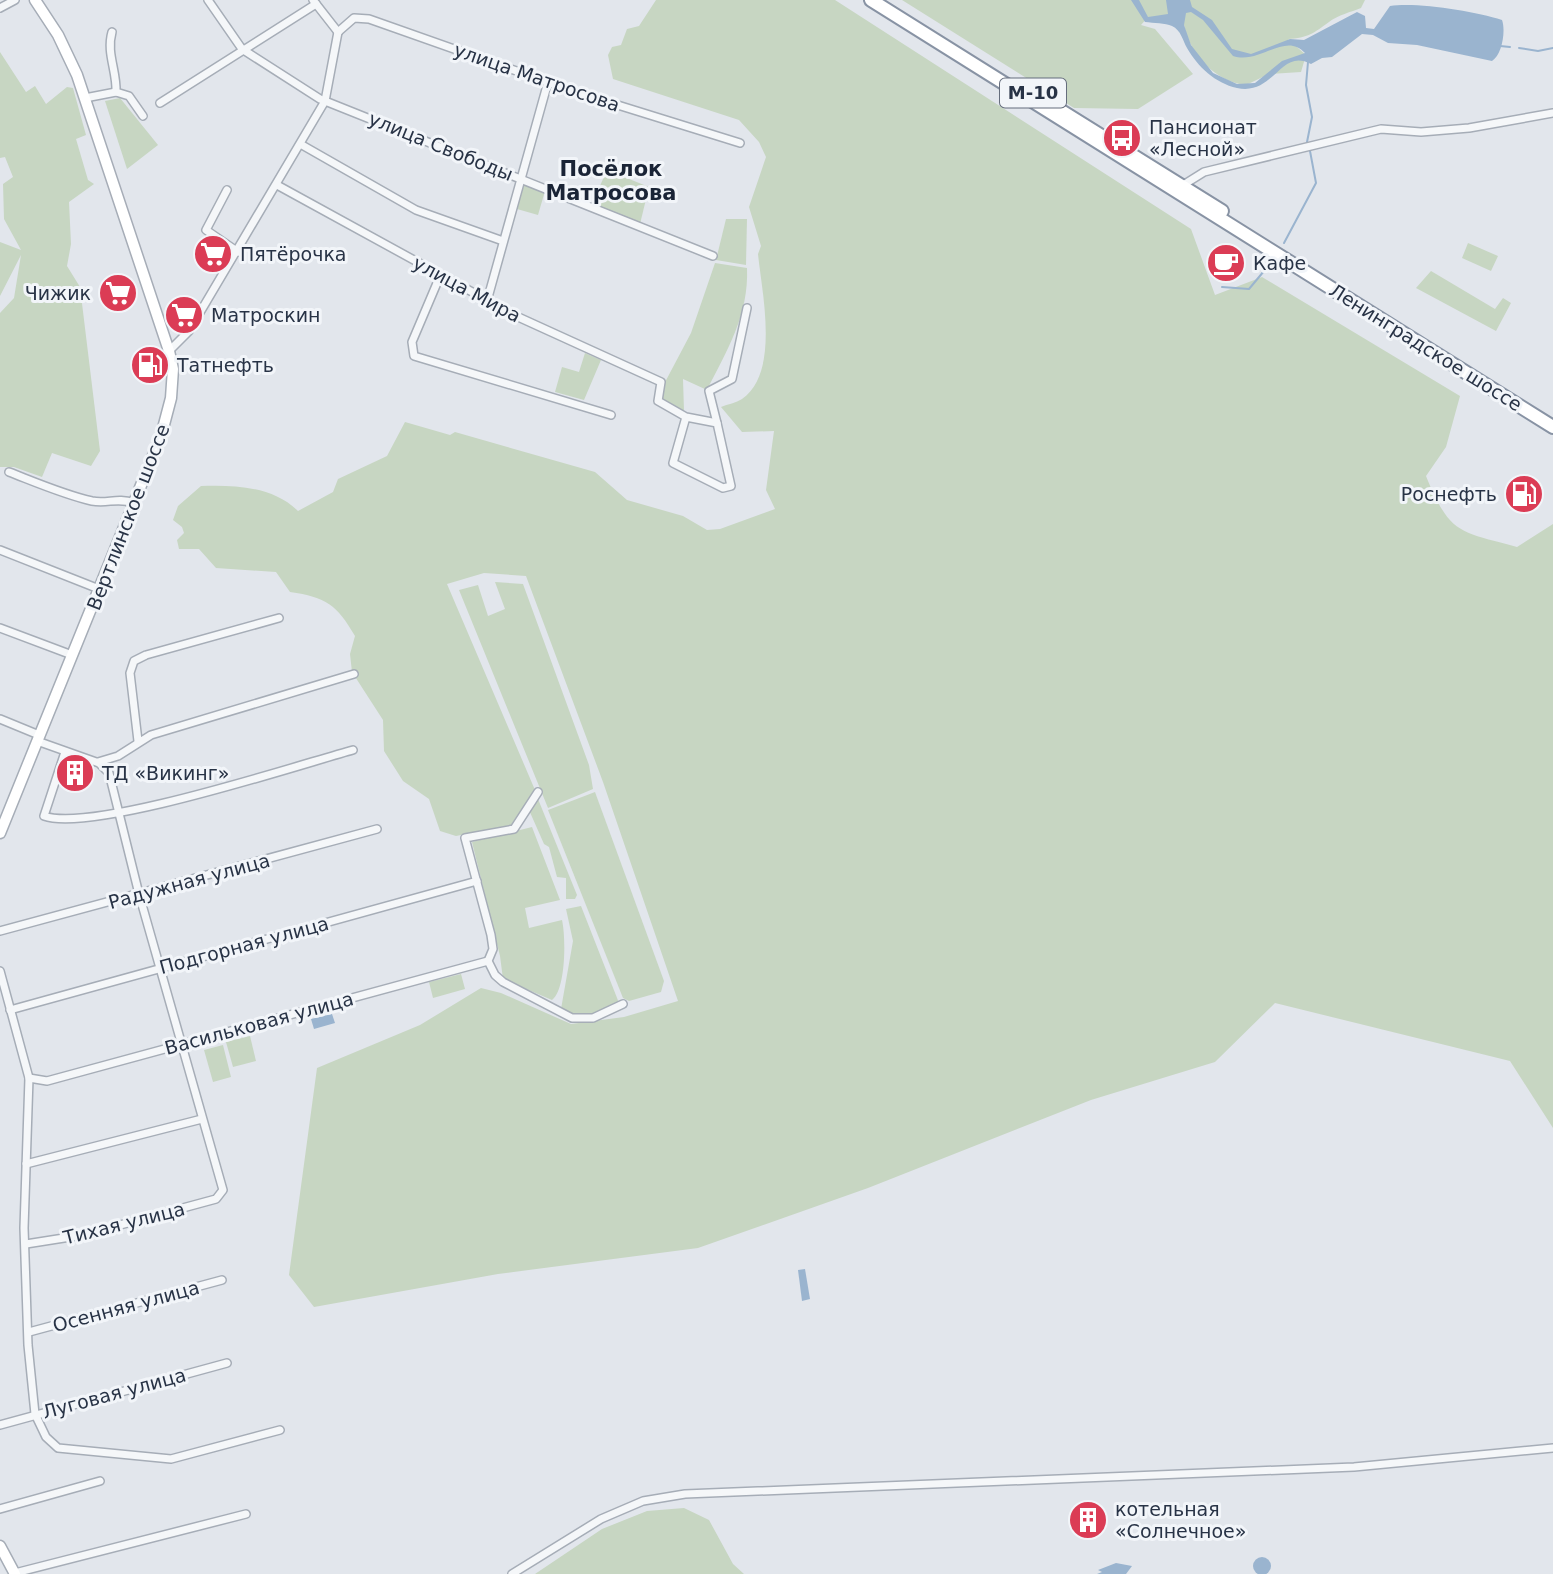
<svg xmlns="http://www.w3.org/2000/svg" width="1553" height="1574" viewBox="0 0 1553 1574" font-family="'DejaVu Sans',sans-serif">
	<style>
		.green { fill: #c7d6c2 }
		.water { fill: #9ab4cf; fill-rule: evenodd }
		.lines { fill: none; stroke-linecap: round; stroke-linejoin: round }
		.stream { stroke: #9ab4cf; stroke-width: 2 }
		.street-casing { stroke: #a6adb7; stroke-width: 10 }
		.secondary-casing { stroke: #a6adb7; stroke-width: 13 }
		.highway-casing { stroke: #8893a4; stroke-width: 16 }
		.street { stroke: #f5f7f9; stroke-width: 7 }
		.secondary { stroke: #fff; stroke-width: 10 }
		.highway { stroke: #fff; stroke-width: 12 }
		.labels { text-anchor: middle; stroke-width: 6; stroke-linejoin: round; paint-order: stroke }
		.shield { fill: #f2f5f9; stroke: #656d7c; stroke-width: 2 }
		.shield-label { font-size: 18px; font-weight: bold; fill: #283346 }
		.street-label { font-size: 19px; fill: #283346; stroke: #f2f5f9 }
		.poi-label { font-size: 19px; fill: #283346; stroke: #f2f5f9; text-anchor: start }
		.neighbourhood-label { font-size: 21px; font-weight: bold; fill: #1a2436; stroke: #f2f5f9 }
	</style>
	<rect width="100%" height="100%" fill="#e2e6ec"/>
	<g class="green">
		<path d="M656 0H835L1191 229 1215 295 1262 277 1460 396 1446 447 1426 476C1450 535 1459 531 1517 547L1553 524V1128L1510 1061 1275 1003 1215 1062 1091 1100 868 1188 698 1248 498 1274 314 1307 289 1275 317 1068 420 1025 481 988 501 993 571 1024 624 1017 678 1001 603 782 526 576 484 573 447 584 535 790 511 825 456 836 440 831 429 799 403 781 384 751 383 720 352 672 350 654 355 636C337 605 326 597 290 592L276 572 216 568 199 549H179L177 540 184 533 182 527 173 520 178 506 201 486C234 485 273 486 298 511L333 492 338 479 387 456 405 422 450 435 455 432 595 472 627 500 683 516 707 530 720 529 775 509 766 490 774 431 742 432 721 407C728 404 736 403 742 399 780 373 762 293 758 254L761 246 749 207 766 157 759 142 739 120 613 79 608 55 612 47 621 45 627 29 639 26Z"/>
		<path d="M902 0H1365L1361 8C1351 12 1338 15 1329 22 1314 33 1308 38 1288 39L1306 55 1301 72 1269 74 1246 85C1216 82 1190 55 1184 25L1148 17 1141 25 1155 29 1193 74 1138 109 1074 108Z"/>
		<path d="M0 52 26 92 35 86 46 104 67 87 73 88 86 135 76 139 88 180 94 184 69 202 71 244 67 266 80 287 100 451 91 466 52 453 42 477 14 467H0V313L14 298 21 255 0 296V242L21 250 4 219 3 184 13 177 5 157 0 158Z"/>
		<path d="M120 98 158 145 127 169 105 101Z"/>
		<path d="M607 170 649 187 640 224 592 204Z"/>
		<path d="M524 185 545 191 538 215 517 209Z"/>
		<path d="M726 219H747L746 265 716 260Z"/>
		<path d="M1468 243 1498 256 1491 271 1462 258Z"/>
		<path d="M715 263 747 268C749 315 727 350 707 390L683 379 684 411 661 400 663 386 691 333Z"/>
		<path d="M1431 271 1495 309 1503 298 1511 303 1496 331 1416 288Z"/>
		<path d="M585 353 601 360 584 400 555 392 562 367 579 372Z"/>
		<path d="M495 582 523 584 589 765 593 789 548 808 459 590 478 585 488 616 505 609Z"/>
		<path d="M595 792 664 981 661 992 629 1001 623 998 548 810Z"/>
		<path d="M538 799 577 895 575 899H566V878L557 877 549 847 544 844 529 810Z"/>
		<path d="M532 827 560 900 525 908 529 928 562 920C566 937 566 990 552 1000L503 979 500 956 472 842Z"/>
		<path d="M581 906 619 1003C599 1013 582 1024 561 1009L573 941 566 909Z"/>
		<path d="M461 974 465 989 433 998 429 982Z"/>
		<path d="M250 1036 256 1061 233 1067 226 1042Z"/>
		<path d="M223 1045 231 1077 213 1082 204 1050Z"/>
		<path d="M684 1508 709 1520 733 1564 744 1574H535L602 1529 647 1511Z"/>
	</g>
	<g class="water">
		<path d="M1131 0H1139L1148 17 1168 14 1166 0H1190L1192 7 1212 20 1232 49 1251 54 1290 39 1304 40 1357 12 1365 16 1366 28 1374 29 1390 6C1417 2 1474 11 1502 20 1506 31 1502 55 1492 61L1417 45 1388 43 1373 35 1362 34 1332 57 1322 58 1311 64C1280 47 1275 96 1237 88 1215 83 1198 67 1187 48 1183 41 1181 30 1172 26 1165 23 1154 23 1145 22ZM1191 12 1203 20 1233 56C1260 65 1285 31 1305 53L1282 61 1255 83 1237 84 1213 73 1191 45 1184 25 1186 13Z"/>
		<path d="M332 1014 335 1023 314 1029 311 1019Z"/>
		<path d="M805 1269 810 1299 802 1301 798 1270Z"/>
		<circle cx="1262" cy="1566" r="9"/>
		<path d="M1116 1563 1132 1566 1126 1574H1097L1102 1572 1098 1570Z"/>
	</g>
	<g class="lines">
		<g class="stream">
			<path d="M1500 46 1510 47"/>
			<path d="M1519 48 1538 51 1553 48"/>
			<path d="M1307 142 1312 117 1306 85 1308 62"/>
			<path d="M1284 243 1316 183 1310 151"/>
			<path d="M1222 287 1249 289 1269 265"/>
		</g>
		<defs>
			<g id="street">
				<path d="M208 0 242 49 320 99 713 256"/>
				<path d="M313 0 338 32"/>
				<path d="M0 8 15 0"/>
				<path d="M112 32C106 53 117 71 116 92L129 96 143 116"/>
				<path d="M338 32 354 18 369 19 579 93 740 143"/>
				<path d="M85 98 116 92"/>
				<path d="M160 103 316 4"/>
				<path d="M302 145 416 210 503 241"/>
				<path d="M277 185 516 316 661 382 658 401 686 417 673 463 723 488 731 486 717 423 686 417"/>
				<path d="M1180 187 1204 172 1381 129 1421 132 1469 128 1553 113"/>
				<path d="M227 190 206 230 238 252"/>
				<path d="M440 276 412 342 414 356 611 415"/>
				<path d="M487 301 548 82"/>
				<path d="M169 351 189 331 325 101 338 32"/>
				<path d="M717 423 709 391 732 379 747 308"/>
				<path d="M9 472C35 482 65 495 92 501 108 504 117 497 134 503"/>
				<path d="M0 550 99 589"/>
				<path d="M0 628 72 655"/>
				<path d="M0 719 39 735"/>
				<path d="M138 741 130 673 134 661 146 655 279 618"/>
				<path d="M65 752 44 816C92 833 295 766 353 750"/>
				<path d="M98 762 118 756 151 735 354 674"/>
				<path d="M538 792 514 829 465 838 491 935 493 949 488 961 495 975 503 982 572 1018H593L623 1004"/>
				<path d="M0 931 377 829"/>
				<path d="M0 971 29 1078 24 1228 28 1345 35 1414 46 1437 58 1448 171 1459 280 1430"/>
				<path d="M10 1010 477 881"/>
				<path d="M29 1078 47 1081 488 961"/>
				<path d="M26 1164 202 1119"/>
				<path d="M26 1244 83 1235 216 1199 223 1190 139 894 109 773 99 763 37 741"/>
				<path d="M29 1332 222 1280"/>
				<path d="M0 1425 227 1363"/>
				<path d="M0 1509 100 1481"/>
				<path d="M15 1573 246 1514"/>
				<path d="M512 1574 601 1519 643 1501 685 1494 1354 1467 1553 1448"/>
			</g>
			<g id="secondary">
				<path d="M0 833 161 436 171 398 173 369 169 351 77 75 58 35 35 0"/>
				<path d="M0 1546 15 1574"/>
			</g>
			<g id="highway">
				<path d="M871 0 1553 427"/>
				<path d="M1047 102 1222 211"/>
			</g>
		</defs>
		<use href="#street" class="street-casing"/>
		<use href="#secondary" class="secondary-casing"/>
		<use href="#highway" class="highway-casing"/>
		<use href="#street" class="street"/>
		<use href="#secondary" class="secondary"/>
		<use href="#highway" class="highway"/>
	</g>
	<defs>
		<symbol id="bus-disc" viewBox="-11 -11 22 22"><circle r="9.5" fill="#db3c55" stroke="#f2f5f9"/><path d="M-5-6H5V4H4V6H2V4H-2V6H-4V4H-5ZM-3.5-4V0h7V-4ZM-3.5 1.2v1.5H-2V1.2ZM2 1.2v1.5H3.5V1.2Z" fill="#fff"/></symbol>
		<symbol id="supermarket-disc" viewBox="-11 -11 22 22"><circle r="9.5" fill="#db3c55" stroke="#f2f5f9"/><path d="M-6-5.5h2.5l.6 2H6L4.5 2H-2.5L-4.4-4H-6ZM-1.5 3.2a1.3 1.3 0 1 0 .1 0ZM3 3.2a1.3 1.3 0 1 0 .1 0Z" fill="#fff"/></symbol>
		<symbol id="cafe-disc" viewBox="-11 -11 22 22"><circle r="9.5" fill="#db3c55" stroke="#f2f5f9"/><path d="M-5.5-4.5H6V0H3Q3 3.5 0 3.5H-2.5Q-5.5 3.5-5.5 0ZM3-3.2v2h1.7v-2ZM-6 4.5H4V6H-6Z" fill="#fff"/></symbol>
		<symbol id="fuel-disc" viewBox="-11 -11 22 22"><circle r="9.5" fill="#db3c55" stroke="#f2f5f9"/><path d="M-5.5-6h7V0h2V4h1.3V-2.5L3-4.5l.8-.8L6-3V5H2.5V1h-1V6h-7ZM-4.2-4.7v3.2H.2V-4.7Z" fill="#fff"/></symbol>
		<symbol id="building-disc" viewBox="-11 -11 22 22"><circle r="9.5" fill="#db3c55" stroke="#f2f5f9"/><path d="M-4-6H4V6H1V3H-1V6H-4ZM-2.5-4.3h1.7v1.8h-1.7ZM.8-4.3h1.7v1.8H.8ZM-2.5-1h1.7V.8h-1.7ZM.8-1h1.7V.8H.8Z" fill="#fff"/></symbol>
	</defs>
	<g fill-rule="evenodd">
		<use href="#bus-disc" x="1100" y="116" width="44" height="44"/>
		<use href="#supermarket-disc" x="191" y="232" width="44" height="44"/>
		<use href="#cafe-disc" x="1204" y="241" width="44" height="44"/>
		<use href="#supermarket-disc" x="96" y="271" width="44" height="44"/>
		<use href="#supermarket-disc" x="162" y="293" width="44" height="44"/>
		<use href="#fuel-disc" x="128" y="343" width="44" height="44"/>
		<use href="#fuel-disc" x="1502" y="472" width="44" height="44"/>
		<use href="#building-disc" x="53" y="751" width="44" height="44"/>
		<use href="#building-disc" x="1066" y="1498" width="44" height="44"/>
	</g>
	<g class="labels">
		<rect class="shield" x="1000" y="78.5" width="66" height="29" rx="5"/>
		<g class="shield-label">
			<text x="1033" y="99">М-10</text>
		</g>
		<g class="street-label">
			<text transform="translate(537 77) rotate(19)" y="7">улица Матросова</text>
			<text transform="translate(441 146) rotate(22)" y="7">улица Свободы</text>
			<text transform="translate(467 289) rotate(28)" y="7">улица Мира</text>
			<text transform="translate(1426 347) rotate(32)" y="7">Ленинградское шоссе</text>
			<text transform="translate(128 517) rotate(-69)" y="7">Вертлинское шоссе</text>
			<text transform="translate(189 881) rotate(-15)" y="7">Радужная улица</text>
			<text transform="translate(244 945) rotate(-15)" y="7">Подгорная улица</text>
			<text transform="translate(259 1023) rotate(-15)" y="7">Васильковая улица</text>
			<text transform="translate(124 1223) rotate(-14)" y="7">Тихая улица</text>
			<text transform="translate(126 1306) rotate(-15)" y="7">Осенняя улица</text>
			<text transform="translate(114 1393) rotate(-15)" y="7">Луговая улица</text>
		</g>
		<g class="poi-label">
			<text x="1149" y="134">Пансионат<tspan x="1149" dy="22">«Лесной»</tspan></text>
			<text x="240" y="261">Пятёрочка</text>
			<text x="1253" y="270">Кафе</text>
			<text x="91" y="300" text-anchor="end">Чижик</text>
			<text x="211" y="322">Матроскин</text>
			<text x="177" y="372">Татнефть</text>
			<text x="1497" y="501" text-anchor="end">Роснефть</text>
			<text x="102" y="780">ТД «Викинг»</text>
			<text x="1115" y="1516">котельная<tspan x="1115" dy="22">«Солнечное»</tspan></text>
		</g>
		<g class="neighbourhood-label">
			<text x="611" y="176">Посёлок<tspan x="611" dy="24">Матросова</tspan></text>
		</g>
	</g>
</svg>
